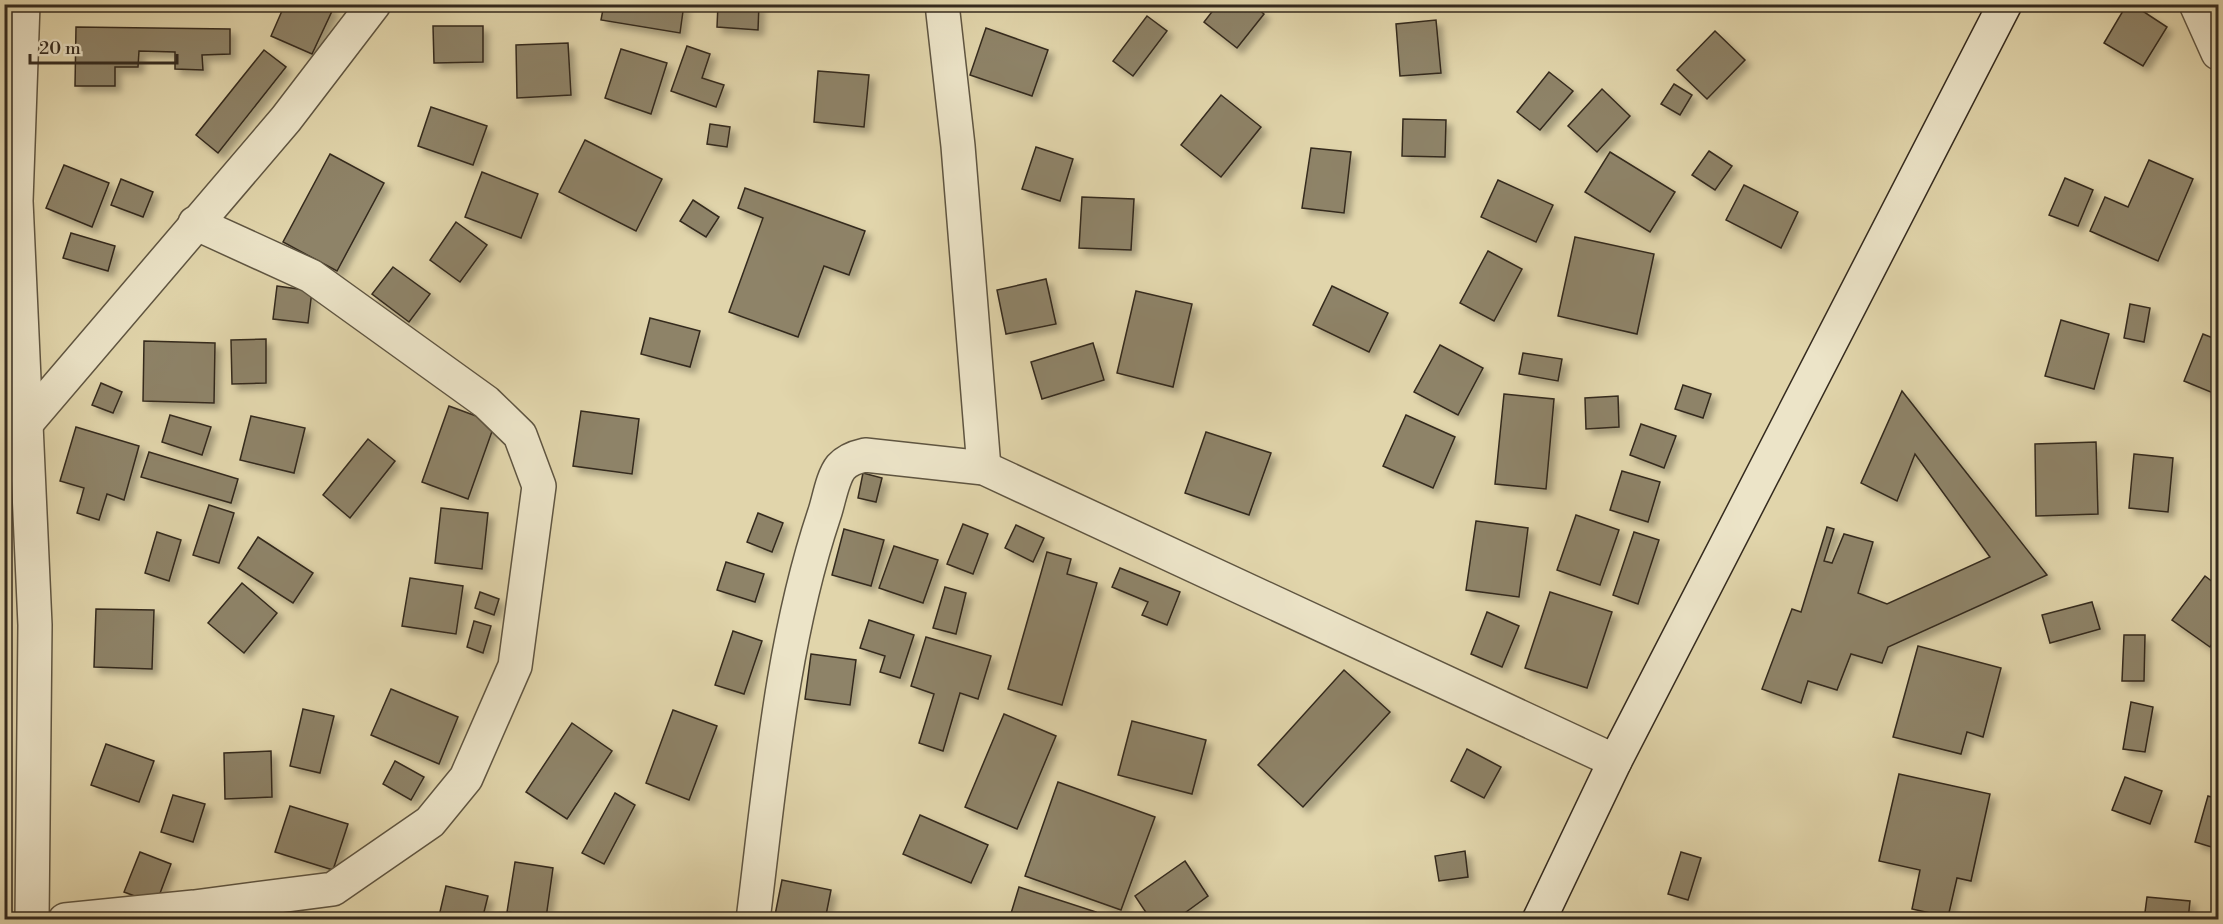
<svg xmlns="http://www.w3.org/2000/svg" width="2223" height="924" viewBox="0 0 2223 924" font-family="'Libre Bodoni',serif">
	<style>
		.building { fill: #8e8367; stroke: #342a1e; stroke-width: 1.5; filter: url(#shadow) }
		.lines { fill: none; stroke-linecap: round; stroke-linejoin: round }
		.street-casing { stroke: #5f5541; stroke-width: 36 }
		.secondary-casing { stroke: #342a1e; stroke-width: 36 }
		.street { stroke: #ece4c8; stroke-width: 33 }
		.secondary { stroke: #ece4c8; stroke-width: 33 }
	</style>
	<defs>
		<filter id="shadow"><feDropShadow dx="5.5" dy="5.5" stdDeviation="3" flood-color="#0004"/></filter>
	</defs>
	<rect width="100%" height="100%" fill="#e1d5ab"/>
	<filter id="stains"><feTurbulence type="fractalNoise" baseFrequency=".00333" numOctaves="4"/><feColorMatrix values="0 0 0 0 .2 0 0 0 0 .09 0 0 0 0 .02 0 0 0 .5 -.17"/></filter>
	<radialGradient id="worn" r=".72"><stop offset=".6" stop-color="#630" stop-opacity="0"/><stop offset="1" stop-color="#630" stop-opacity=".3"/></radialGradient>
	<g class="building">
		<path d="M285 4H324L333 9 312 54 271 36Z"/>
		<path d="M604 4H684L680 33 601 20Z"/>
		<path d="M718 4H759L758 30 717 27Z"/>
		<path d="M1218 4H1252L1264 14 1237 48 1204 22Z"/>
		<path d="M2127 4H2132L2167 27 2143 66 2104 43Z"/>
		<path d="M1147 16 1167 31 1133 76 1113 61Z"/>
		<path d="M1436 20 1441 73 1400 76 1396 24Z"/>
		<path d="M433 26H483V62L434 63Z"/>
		<path d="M76 27 230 29V54L202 55 203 70 175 69V52L139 51 138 67H115V86H75Z"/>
		<path d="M986 28 1048 50 1032 96 970 75Z"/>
		<path d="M1715 31 1745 60 1707 99 1677 70Z"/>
		<path d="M568 43 571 95 517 98 516 45Z"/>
		<path d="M687 46 710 54 702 78 724 85 716 107 671 91Z"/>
		<path d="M621 49 667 63 651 114 605 98Z"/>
		<path d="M264 50 286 67 218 153 196 135Z"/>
		<path d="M818 71 869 75 864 127 814 122Z"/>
		<path d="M1549 72 1573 91 1540 130 1517 112Z"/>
		<path d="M1674 84 1692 95 1680 115 1661 104Z"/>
		<path d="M1602 89 1630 116 1597 152 1568 126Z"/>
		<path d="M1221 95 1261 127 1221 177 1181 145Z"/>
		<path d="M431 107 487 126 473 165 418 146Z"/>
		<path d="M1403 119 1446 120 1445 157 1402 156Z"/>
		<path d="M710 124 730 127 727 147 707 144Z"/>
		<path d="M585 140 662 179 636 231 559 192Z"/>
		<path d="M1036 147 1073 159 1060 201 1022 189Z"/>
		<path d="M1311 148 1351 152 1344 213 1302 208Z"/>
		<path d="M1709 151 1732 166 1715 190 1692 175Z"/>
		<path d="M1610 152 1675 192 1650 232 1585 192Z"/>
		<path d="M330 154 384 183 337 271 283 242Z"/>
		<path d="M2149 160 2193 179 2158 261 2090 231 2105 197 2128 207Z"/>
		<path d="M64 165 109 183 92 227 46 208Z"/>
		<path d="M482 172 538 194 521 238 465 217Z"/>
		<path d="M2065 178 2093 190 2078 226 2049 215Z"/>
		<path d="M121 179 153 192 143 217 111 205Z"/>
		<path d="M1498 180 1553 205 1536 242 1481 217Z"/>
		<path d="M1744 185 1798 212 1781 248 1726 220Z"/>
		<path d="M745 188 865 231 849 275 824 266 798 337 729 312 763 218 738 208Z"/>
		<path d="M1082 197 1134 199 1131 250 1079 248Z"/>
		<path d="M693 200 719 217 706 237 680 221Z"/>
		<path d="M456 222 487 245 460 282 430 260Z"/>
		<path d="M71 233 115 246 108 271 63 258Z"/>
		<path d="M1575 237 1654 254 1637 334 1558 316Z"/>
		<path d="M1488 251 1522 269 1494 321 1460 303Z"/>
		<path d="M393 267 430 294 409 322 372 294Z"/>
		<path d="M1046 279 1056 324 1006 334 997 290Z"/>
		<path d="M277 286 312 291 308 323 273 319Z"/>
		<path d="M1332 286 1388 313 1369 352 1313 325Z"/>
		<path d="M1136 291 1192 304 1173 387 1117 373Z"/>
		<path d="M2130 304 2150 308 2144 342 2124 338Z"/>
		<path d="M650 318 700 331 690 367 641 354Z"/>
		<path d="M2061 320 2109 334 2094 389 2045 376Z"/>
		<path d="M2203 334 2218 340V395L2184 381Z"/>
		<path d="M266 339V383L232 384 231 340Z"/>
		<path d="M144 341 215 343 214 403 143 401Z"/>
		<path d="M1093 343 1104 380 1042 399 1031 362Z"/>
		<path d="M1440 345 1483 368 1458 415 1414 392Z"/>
		<path d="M1523 353 1562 359 1558 381 1519 374Z"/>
		<path d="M101 383 122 392 113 413 92 405Z"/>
		<path d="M1683 385 1711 394 1703 418 1675 409Z"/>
		<path d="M1902 391 2047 575 1888 647 1882 663 1851 654 1837 690 1808 681 1801 703 1762 689 1792 609 1801 612 1827 527 1834 529 1824 561 1832 563 1844 534 1873 542 1858 593 1887 604 1990 557 1915 454 1897 501 1861 483Z"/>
		<path d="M1504 394 1554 399 1546 489 1495 484Z"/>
		<path d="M1618 396 1619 427 1586 429 1585 398Z"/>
		<path d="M449 406 495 423 468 499 422 482Z"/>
		<path d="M581 411 639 419 632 474 573 466Z"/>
		<path d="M170 415 211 427 202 455 162 442Z"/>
		<path d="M1406 415 1455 437 1433 488 1383 466Z"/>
		<path d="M251 416 305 428 294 473 240 460Z"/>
		<path d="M1641 424 1676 436 1664 468 1630 455Z"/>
		<path d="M76 427 139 446 124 500 107 494 99 520 77 513 84 488 60 481Z"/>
		<path d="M1206 432 1271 453 1249 515 1185 493Z"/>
		<path d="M368 439 395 461 350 518 323 495Z"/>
		<path d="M2096 442 2098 514 2036 516 2035 444Z"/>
		<path d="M149 452 238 479 231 503 141 477Z"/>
		<path d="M2134 454 2173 458 2168 512 2129 508Z"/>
		<path d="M1622 471 1660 482 1648 522 1610 510Z"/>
		<path d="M863 473 882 478 876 502 858 498Z"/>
		<path d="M209 505 234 513 219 563 193 555Z"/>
		<path d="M441 508 488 513 482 569 435 563Z"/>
		<path d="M758 513 783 523 772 552 747 542Z"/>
		<path d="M1576 515 1619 530 1600 585 1557 570Z"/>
		<path d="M1476 521 1528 528 1519 597 1466 590Z"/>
		<path d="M963 524 988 534 973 574 947 564Z"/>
		<path d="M1016 525 1044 538 1033 562 1005 548Z"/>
		<path d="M844 529 884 540 871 586 832 575Z"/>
		<path d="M157 532 181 540 169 581 145 573Z"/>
		<path d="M1634 532 1659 540 1638 604 1613 595Z"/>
		<path d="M258 537 313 573 293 603 238 568Z"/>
		<path d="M894 546 938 560 923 603 879 588Z"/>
		<path d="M1047 552 1071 559 1067 574 1097 583 1062 705 1008 689Z"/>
		<path d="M726 562 764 574 755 602 717 590Z"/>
		<path d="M1120 568 1180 592 1167 625 1142 615 1148 602 1112 587Z"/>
		<path d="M2205 576 2218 586V635L2210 647 2172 620Z"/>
		<path d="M410 578 463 586 456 634 402 626Z"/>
		<path d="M242 583 277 613 244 653 208 623Z"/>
		<path d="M945 587 966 593 956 634 933 628Z"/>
		<path d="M480 592 499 599 494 615 475 608Z"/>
		<path d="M1550 592 1612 612 1587 688 1525 668Z"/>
		<path d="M2092 602 2100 629 2050 643 2042 615Z"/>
		<path d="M96 609 154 610 152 669 94 667Z"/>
		<path d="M1487 612 1519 626 1502 667 1471 654Z"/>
		<path d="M869 620 914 635 900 678 880 672 885 656 860 648Z"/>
		<path d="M474 621 491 626 483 653 467 647Z"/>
		<path d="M733 631 762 641 744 694 715 685Z"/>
		<path d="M2124 635H2145L2144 681H2122Z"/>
		<path d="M926 637 991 656 978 699 960 693 943 751 919 743 934 694 911 686Z"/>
		<path d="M1918 646 2001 668 1983 737 1967 732 1961 754 1893 737Z"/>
		<path d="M811 654 856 660 850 705 805 699Z"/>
		<path d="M1344 670 1390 712 1303 807 1258 765Z"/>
		<path d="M391 689 458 717 439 764 371 735Z"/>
		<path d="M2131 702 2153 707 2145 752 2123 749Z"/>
		<path d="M303 709 334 716 320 773 290 766Z"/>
		<path d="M673 710 717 726 689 800 646 783Z"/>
		<path d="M1004 714 1056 736 1017 829 965 807Z"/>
		<path d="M1132 721 1206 740 1192 794 1118 775Z"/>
		<path d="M572 723 612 751 567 819 526 792Z"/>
		<path d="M106 744 154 761 139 802 91 785Z"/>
		<path d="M1467 749 1501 767 1484 798 1451 781Z"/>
		<path d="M271 751 272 797 225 799 224 753Z"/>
		<path d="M395 761 424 777 411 800 383 784Z"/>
		<path d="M1899 774 1990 794 1971 881 1957 878 1948 917 1912 909 1920 870 1879 861Z"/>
		<path d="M2125 777 2162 791 2150 824 2112 810Z"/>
		<path d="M1058 782 1155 817 1121 910 1025 876Z"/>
		<path d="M615 793 635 805 604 864 582 853Z"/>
		<path d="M173 795 205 804 193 842 161 832Z"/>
		<path d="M2208 796 2218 799V849L2195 842Z"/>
		<path d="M290 806 348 824 333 870 275 852Z"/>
		<path d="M920 815 988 845 971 883 903 854Z"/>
		<path d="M1465 851 1468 877 1439 881 1435 856Z"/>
		<path d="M140 852 171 864 156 904 124 892Z"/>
		<path d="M1681 852 1701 858 1688 900 1668 894Z"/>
		<path d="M1185 861 1208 896 1175 920H1151L1135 896Z"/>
		<path d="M515 862 553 868 546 918 507 912Z"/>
		<path d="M782 880 831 890 825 920H774Z"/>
		<path d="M446 886 488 896 482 920 439 916Z"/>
		<path d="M1019 887 1096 912 1094 920H1009Z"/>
		<path d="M2147 897 2190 901 2188 920H2144Z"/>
	</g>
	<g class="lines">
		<defs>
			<g id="street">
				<path d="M23 4 16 201 35 625 32 920"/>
				<path d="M942 4 958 146 984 468"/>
				<path d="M2196 4 2218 53"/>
				<path d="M18 433 286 119 374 4"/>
				<path d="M65 920 194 907 333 889 430 822 466 778 515 666 539 486 520 435 486 402 311 276 195 223"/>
				<path d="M753 920C770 785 781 644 824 515 829 501 832 478 841 467 847 460 856 457 865 455L984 468 1615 761"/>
			</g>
			<path id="secondary" d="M1539 920 1615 761 2005 4"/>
		</defs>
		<use href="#street" class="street-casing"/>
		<use href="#secondary" class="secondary-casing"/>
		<use href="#street" class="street"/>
		<use href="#secondary" class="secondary"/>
	</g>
	<rect width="2223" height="924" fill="none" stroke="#e1d5ab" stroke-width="24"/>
	<rect x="6" y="6" width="2211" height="912" fill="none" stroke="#342a1e" stroke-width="3"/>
	<rect x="12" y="12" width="2199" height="900" fill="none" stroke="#342a1e" stroke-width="1.5"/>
	<path d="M30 54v9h147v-9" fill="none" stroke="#342a1e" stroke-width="3"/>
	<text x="39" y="54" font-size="18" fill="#342a1e" stroke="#ece4c8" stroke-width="4.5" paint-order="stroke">20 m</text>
	<rect width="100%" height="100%" filter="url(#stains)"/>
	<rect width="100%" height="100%" fill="url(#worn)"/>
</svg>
